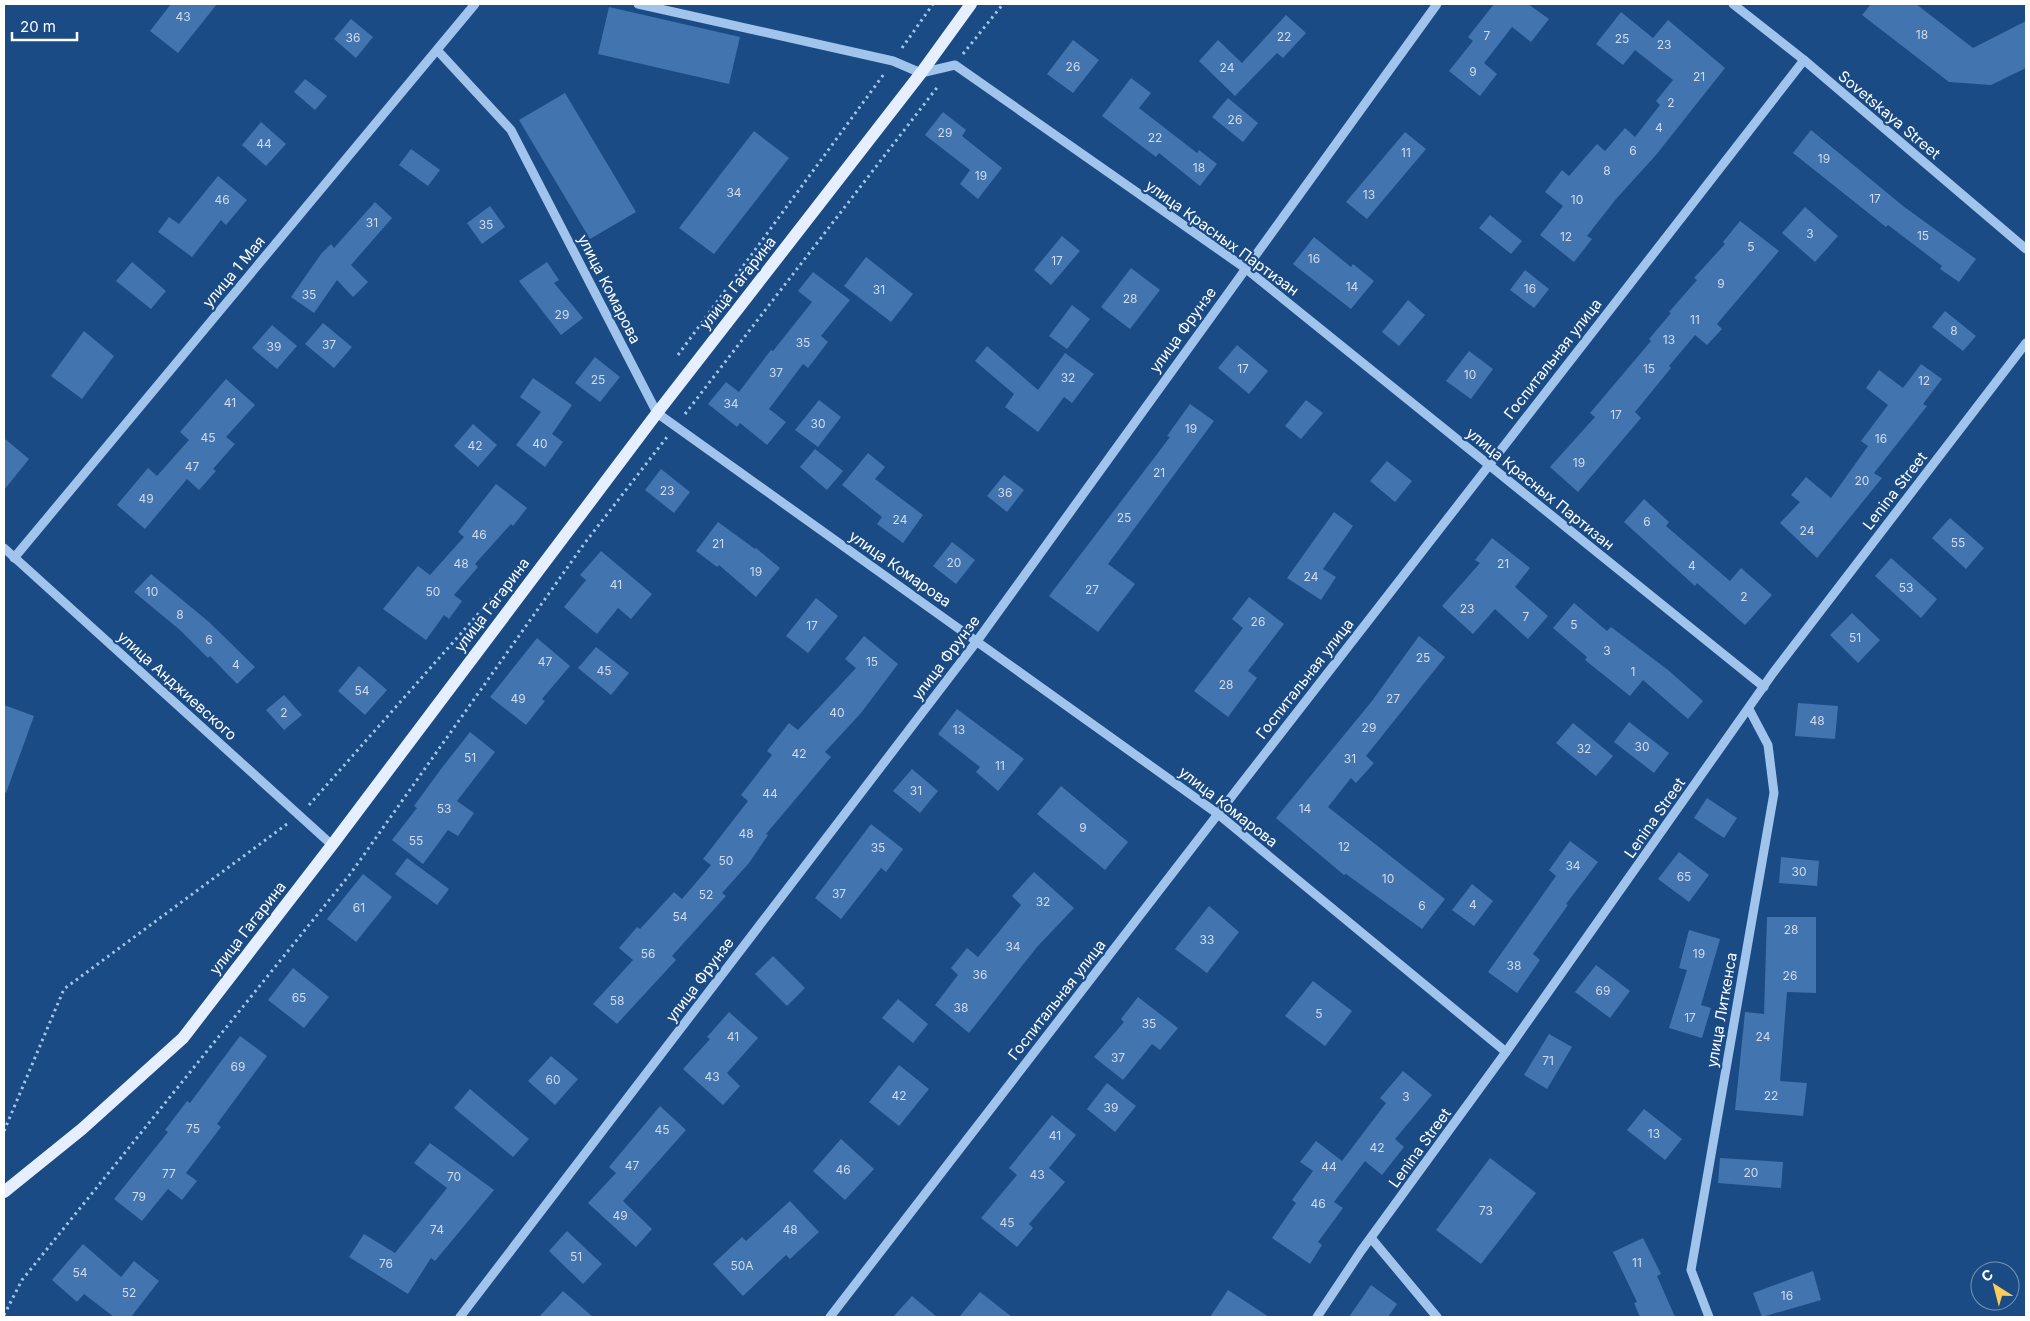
<svg xmlns="http://www.w3.org/2000/svg" width="2030" height="1321" viewBox="0 0 2030 1321" font-family="Inter,sans-serif">
	<style>
		.building { fill: #4274af }
		.lines { fill: none; stroke-linecap: round; stroke-linejoin: round }
		.path { stroke: #a0c4ec; stroke-width: 3; stroke-dasharray: 2.5 4; stroke-linecap: butt }
		.minor { stroke: #a0c4ec; stroke-width: 9 }
		.major { stroke: #e5efff; stroke-width: 12 }
		.labels { text-anchor: middle; stroke-width: 4.5; stroke-linejoin: round; paint-order: stroke }
		.number-label { font-size: 12px; fill: #d0dceb }
		.street-label { font-size: 15px; fill: #fff; stroke: #1a4b85 }
	</style>
	<rect width="100%" height="100%" fill="#1a4b85"/>
	<g class="building">
		<path d="M171 4H217L178 53 150 31Z"/>
		<path d="M1494 4H1528L1549 19 1531 42 1512 27 1484 63 1497 74 1480 96 1449 71 1473 41 1468 37Z"/>
		<path d="M1871 4H1916L1973 48 2026 21V68L1991 85 1949 82 1862 15Z"/>
		<path d="M609 7 740 37 729 84 598 54Z"/>
		<path d="M1621 12 1653 38 1668 20 1725 68 1656 155 1616 199 1587 236 1592 239 1574 262 1540 235 1563 206 1545 192 1562 170 1569 176 1597 144 1605 151 1625 128 1635 137 1660 105 1656 101 1673 80 1635 50 1623 65 1596 44Z"/>
		<path d="M1286 15 1306 33 1283 58 1277 53 1235 96 1199 61 1218 40 1242 63Z"/>
		<path d="M351 19 373 37 356 58 334 39Z"/>
		<path d="M1073 40 1099 60 1073 93 1047 74Z"/>
		<path d="M1131 78 1151 93 1139 108 1197 153 1199 150 1217 164 1200 186 1159 153 1156 157 1102 116Z"/>
		<path d="M305 79 327 96 315 110 294 92Z"/>
		<path d="M565 93 636 212 590 239 519 120Z"/>
		<path d="M1228 98 1258 123 1243 142 1212 117Z"/>
		<path d="M943 112 966 130 962 136 1002 168 978 199 960 184 970 170 925 135Z"/>
		<path d="M261 122 286 144 266 166 242 145Z"/>
		<path d="M1811 130 1903 206 1976 259 1959 282 1940 269 1942 266 1888 225 1886 227 1793 153Z"/>
		<path d="M754 131 789 158 714 254 679 228Z"/>
		<path d="M1405 132 1426 149 1367 219 1346 202Z"/>
		<path d="M411 149 440 170 428 186 399 165Z"/>
		<path d="M218 176 247 200 226 225 221 220 192 257 158 232 169 217 179 224Z"/>
		<path d="M375 202 392 218 351 265 368 282 353 297 337 280 314 313 291 297 321 254 331 244 334 248Z"/>
		<path d="M490 206 505 227 482 244 467 223Z"/>
		<path d="M1805 207 1838 236 1815 262 1782 233Z"/>
		<path d="M1490 215 1522 241 1511 254 1479 228Z"/>
		<path d="M1740 221 1779 251 1717 324 1722 329 1707 345 1695 335 1669 366 1671 368 1635 412 1641 418 1578 492 1550 467 1595 417 1590 413 1651 341 1649 339 1671 313 1669 312 1697 280 1694 278 1725 244 1723 242Z"/>
		<path d="M1062 236 1080 251 1051 285 1034 270Z"/>
		<path d="M1314 237 1351 267 1353 264 1374 281 1351 309 1293 264Z"/>
		<path d="M866 257 913 294 891 322 844 286Z"/>
		<path d="M132 262 166 291 151 309 116 281Z"/>
		<path d="M547 262 559 280 554 283 583 318 561 335 519 281Z"/>
		<path d="M1131 268 1160 290 1130 329 1101 307Z"/>
		<path d="M1525 270 1549 289 1534 308 1510 290Z"/>
		<path d="M813 272 850 300 821 336 828 342 808 368 803 364 769 409 786 422 767 445 740 423 737 427 708 404 726 382 739 392 771 350 773 351 812 302 798 291Z"/>
		<path d="M1408 300 1425 315 1399 346 1382 332Z"/>
		<path d="M1072 305 1090 319 1067 349 1049 336Z"/>
		<path d="M1945 311 1976 336 1963 351 1932 327Z"/>
		<path d="M323 323 352 347 334 368 305 344Z"/>
		<path d="M272 325 297 346 277 369 252 348Z"/>
		<path d="M84 331 114 356 82 399 51 376Z"/>
		<path d="M1237 345 1268 371 1249 394 1218 368Z"/>
		<path d="M987 346 1038 390 1065 353 1094 374 1072 403 1064 397 1038 432 1005 407 1014 394 975 361Z"/>
		<path d="M1469 351 1493 369 1471 399 1446 381Z"/>
		<path d="M595 357 620 377 600 402 575 383Z"/>
		<path d="M1921 364 1942 379 1923 404 1927 406 1874 473 1882 478 1817 558 1780 523 1800 502 1791 495 1806 477 1831 498 1868 446 1861 441 1888 405 1866 388 1879 370 1903 388Z"/>
		<path d="M533 378 572 405 552 434 563 442 545 467 516 445 541 412 520 397Z"/>
		<path d="M226 379 255 405 226 437 235 444 213 469 216 471 199 490 187 479 145 529 117 505 148 468 157 476 189 440 180 432Z"/>
		<path d="M819 400 841 417 818 447 795 430Z"/>
		<path d="M1306 400 1323 413 1301 439 1285 426Z"/>
		<path d="M1190 404 1214 421 1108 564 1135 584 1098 632 1049 596 1170 437 1167 436Z"/>
		<path d="M473 424 497 445 478 467 454 446Z"/>
		<path d="M4 438 29 459 4 490Z"/>
		<path d="M815 449 843 471 827 490 800 467Z"/>
		<path d="M868 453 885 467 875 479 923 515 903 543 877 524 882 517 842 485Z"/>
		<path d="M1387 461 1412 481 1395 502 1370 481Z"/>
		<path d="M661 469 690 492 674 513 645 490Z"/>
		<path d="M1004 475 1024 490 1007 512 987 496Z"/>
		<path d="M496 484 527 508 513 526 511 524 475 564 478 567 454 595 462 601 449 619 444 615 426 640 383 609 418 566 430 575 464 537 458 532Z"/>
		<path d="M1644 499 1669 522 1666 526 1730 581 1741 568 1772 595 1745 625 1697 583 1695 586 1624 522Z"/>
		<path d="M1334 512 1353 526 1323 569 1336 577 1321 600 1287 578Z"/>
		<path d="M1950 518 1984 548 1966 569 1932 538Z"/>
		<path d="M718 522 755 549 756 548 780 568 756 597 719 565 717 567 696 551Z"/>
		<path d="M1492 538 1530 568 1515 587 1548 616 1528 639 1495 609 1473 634 1442 606 1480 563 1475 560Z"/>
		<path d="M952 542 975 560 956 584 933 566Z"/>
		<path d="M601 551 652 594 631 619 618 608 597 634 564 607 586 580 580 575Z"/>
		<path d="M1891 558 1937 599 1921 618 1875 576Z"/>
		<path d="M151 574 209 622 255 667 237 684 210 656 208 658 180 630 134 592Z"/>
		<path d="M1249 597 1284 624 1248 671 1257 678 1228 717 1194 691 1243 628 1232 619Z"/>
		<path d="M816 598 838 616 808 653 786 636Z"/>
		<path d="M1574 603 1607 631 1611 627 1668 670 1703 701 1688 719 1643 680 1630 696 1585 660 1587 657 1553 628Z"/>
		<path d="M1852 613 1880 640 1858 663 1830 635Z"/>
		<path d="M864 636 898 664 861 713 825 752 831 757 766 834 768 835 749 863 722 893 726 896 672 956 676 960 617 1024 593 1004 633 960 619 948 637 927 640 929 674 892 682 899 711 865 703 859 748 801 741 795 772 755 767 751 789 723 798 730 856 668 845 659Z"/>
		<path d="M1419 636 1445 657 1366 756 1374 763 1356 783 1351 778 1328 807 1445 899 1422 929 1346 874 1344 875 1276 818 1372 701Z"/>
		<path d="M537 638 570 666 542 699 545 701 526 725 490 697Z"/>
		<path d="M596 647 629 673 611 695 578 668Z"/>
		<path d="M359 666 387 690 365 715 338 691Z"/>
		<path d="M284 695 302 715 284 730 266 710Z"/>
		<path d="M1798 703 1838 706 1835 739 1795 736Z"/>
		<path d="M4 705 34 716 6 793 4 792Z"/>
		<path d="M957 709 1024 759 998 791 976 772 980 767 938 734Z"/>
		<path d="M1629 722 1669 753 1654 773 1614 742Z"/>
		<path d="M1573 723 1613 756 1596 776 1556 743Z"/>
		<path d="M470 732 495 752 457 801 474 813 458 836 448 830 423 864 392 840 417 808 414 806 441 769Z"/>
		<path d="M912 769 938 791 920 813 893 791Z"/>
		<path d="M1061 786 1128 842 1105 870 1037 814Z"/>
		<path d="M1707 798 1737 818 1724 838 1694 818Z"/>
		<path d="M871 824 903 849 886 872 881 868 841 919 815 898Z"/>
		<path d="M1570 841 1598 862 1566 904 1568 905 1533 954 1540 960 1517 993 1488 972 1556 876 1549 870Z"/>
		<path d="M1679 852 1709 875 1689 902 1658 879Z"/>
		<path d="M1781 857 1819 861 1817 886 1779 883Z"/>
		<path d="M407 858 449 889 437 905 395 874Z"/>
		<path d="M1034 872 1074 908 1037 947 969 1033 935 1005 958 975 951 968 967 948 978 957 1021 905 1012 896Z"/>
		<path d="M363 874 392 897 356 942 327 919Z"/>
		<path d="M1472 884 1493 901 1474 926 1452 910Z"/>
		<path d="M1209 906 1239 932 1207 973 1175 949Z"/>
		<path d="M1767 917H1816V993L1787 992 1780 1081 1807 1083 1803 1116 1735 1110 1745 1012 1764 1014Z"/>
		<path d="M1689 930 1720 939 1701 1005 1711 1008 1702 1038 1669 1028 1687 970 1679 968Z"/>
		<path d="M773 956 805 988 787 1006 755 974Z"/>
		<path d="M1596 965 1630 991 1610 1018 1575 992Z"/>
		<path d="M293 968 329 997 304 1028 268 1000Z"/>
		<path d="M1313 981 1352 1011 1325 1046 1285 1016Z"/>
		<path d="M1138 997 1178 1028 1160 1050 1152 1044 1123 1080 1094 1057 1124 1022 1121 1019Z"/>
		<path d="M898 999 928 1024 913 1043 882 1018Z"/>
		<path d="M729 1012 758 1038 727 1073 740 1086 723 1105 683 1069 710 1039 707 1037Z"/>
		<path d="M1549 1034 1572 1047 1547 1089 1524 1075Z"/>
		<path d="M240 1036 267 1056 217 1124 221 1127 186 1173 197 1181 182 1200 168 1189 142 1221 114 1199 168 1132 165 1130 187 1101 190 1103Z"/>
		<path d="M551 1056 578 1079 555 1105 528 1081Z"/>
		<path d="M899 1065 929 1089 899 1126 869 1102Z"/>
		<path d="M1403 1071 1432 1095 1395 1139 1404 1147 1382 1175 1365 1161 1334 1202 1343 1208 1318 1242 1322 1245 1310 1264 1272 1238 1296 1203 1292 1200 1313 1171 1300 1162 1316 1141 1342 1161 1386 1103 1380 1098Z"/>
		<path d="M1107 1083 1136 1106 1115 1132 1087 1109Z"/>
		<path d="M470 1089 529 1139 513 1157 454 1108Z"/>
		<path d="M660 1106 686 1130 623 1201 652 1229 636 1247 588 1203 616 1173 609 1167Z"/>
		<path d="M1644 1109 1682 1139 1665 1160 1627 1130Z"/>
		<path d="M1052 1115 1076 1135 1049 1168 1065 1182 1029 1224 1033 1228 1017 1247 981 1218 1017 1175 1009 1168Z"/>
		<path d="M841 1139 874 1169 845 1200 813 1171Z"/>
		<path d="M430 1143 494 1190 435 1261 431 1258 408 1294 349 1257 364 1234 395 1253 447 1188 414 1163Z"/>
		<path d="M1490 1158 1536 1193 1481 1264 1436 1230Z"/>
		<path d="M1720 1158 1783 1162 1781 1188 1718 1183Z"/>
		<path d="M790 1201 819 1232 790 1259 786 1255 743 1296 713 1264 742 1237 746 1241Z"/>
		<path d="M567 1231 602 1264 583 1284 549 1251Z"/>
		<path d="M1643 1238 1661 1274 1657 1276 1675 1317H1640L1634 1303 1637 1302 1613 1252Z"/>
		<path d="M83 1244 121 1277 134 1261 159 1281 131 1317H114L84 1294 77 1302 52 1280Z"/>
		<path d="M1813 1271 1821 1300 1762 1317 1753 1293Z"/>
		<path d="M1371 1285 1397 1304 1388 1317H1349Z"/>
		<path d="M1228 1290 1269 1317H1210Z"/>
		<path d="M563 1291 593 1317H539Z"/>
		<path d="M980 1292 1012 1317H959Z"/>
		<path d="M912 1296 937 1317H893Z"/>
	</g>
	<g class="lines">
		<g class="path">
			<path d="M902 48 933 4"/>
			<path d="M963 54 1003 4"/>
			<path d="M678 355 884 74"/>
			<path d="M685 414 939 85"/>
			<path d="M309 805 502 587"/>
			<path d="M4 1131 64 989 287 824"/>
			<path d="M4 1315 22 1280 351 873 584 544 667 437"/>
		</g>
		<g class="minor">
			<path d="M638 4 893 61 921 73 955 65 1245 268 1764 687"/>
			<path d="M1733 4 1804 60 2026 249"/>
			<path d="M438 51 511 130 657 413 1218 814 1506 1052"/>
			<path d="M4 548 332 845"/>
			<path d="M14 558 475 4"/>
			<path d="M1371 1238 1437 1317"/>
			<path d="M460 1317 977 641 1437 4"/>
			<path d="M830 1317 1218 814 1804 60"/>
			<path d="M1317 1317 1361 1251 1506 1052 1773 673 2026 343"/>
			<path d="M1709 1317 1691 1270 1774 793 1768 745 1749 709"/>
		</g>
		<path class="major" d="M4 1192 82 1129 183 1038 332 845 657 413 921 73 971 4"/>
	</g>
	<g class="labels">
		<g class="number-label">
			<text x="183" y="21">43</text>
			<text x="1922" y="39">18</text>
			<text x="1487" y="40">7</text>
			<text x="1284" y="41">22</text>
			<text x="353" y="42">36</text>
			<text x="1622" y="43">25</text>
			<text x="1664" y="49">23</text>
			<text x="1073" y="71">26</text>
			<text x="1227" y="72">24</text>
			<text x="1473" y="76">9</text>
			<text x="1699" y="81">21</text>
			<text x="1671" y="107">2</text>
			<text x="1235" y="124">26</text>
			<text x="1659" y="132">4</text>
			<text x="945" y="137">29</text>
			<text x="1155" y="142">22</text>
			<text x="264" y="148">44</text>
			<text x="1633" y="155">6</text>
			<text x="1406" y="157">11</text>
			<text x="1824" y="163">19</text>
			<text x="1199" y="172">18</text>
			<text x="1607" y="175">8</text>
			<text x="981" y="180">19</text>
			<text x="734" y="197">34</text>
			<text x="1369" y="199">13</text>
			<text x="1875" y="203">17</text>
			<text x="222" y="204">46</text>
			<text x="1577" y="204">10</text>
			<text x="372" y="227">31</text>
			<text x="486" y="229">35</text>
			<text x="1810" y="238">3</text>
			<text x="1923" y="240">15</text>
			<text x="1566" y="241">12</text>
			<text x="1751" y="251">5</text>
			<text x="1314" y="263">16</text>
			<text x="1057" y="265">17</text>
			<text x="1721" y="288">9</text>
			<text x="1352" y="291">14</text>
			<text x="1530" y="293">16</text>
			<text x="879" y="294">31</text>
			<text x="309" y="299">35</text>
			<text x="1130" y="303">28</text>
			<text x="562" y="319">29</text>
			<text x="1695" y="324">11</text>
			<text x="1954" y="335">8</text>
			<text x="1669" y="344">13</text>
			<text x="803" y="347">35</text>
			<text x="329" y="349">37</text>
			<text x="274" y="351">39</text>
			<text x="1243" y="373">17</text>
			<text x="1649" y="373">15</text>
			<text x="776" y="377">37</text>
			<text x="1470" y="379">10</text>
			<text x="1068" y="382">32</text>
			<text x="598" y="384">25</text>
			<text x="1924" y="385">12</text>
			<text x="230" y="407">41</text>
			<text x="731" y="408">34</text>
			<text x="1616" y="419">17</text>
			<text x="818" y="428">30</text>
			<text x="1191" y="433">19</text>
			<text x="208" y="442">45</text>
			<text x="1881" y="443">16</text>
			<text x="540" y="448">40</text>
			<text x="475" y="450">42</text>
			<text x="1579" y="467">19</text>
			<text x="192" y="471">47</text>
			<text x="1159" y="477">21</text>
			<text x="1862" y="485">20</text>
			<text x="667" y="495">23</text>
			<text x="1005" y="497">36</text>
			<text x="146" y="503">49</text>
			<text x="1124" y="522">25</text>
			<text x="900" y="524">24</text>
			<text x="1647" y="526">6</text>
			<text x="1807" y="535">24</text>
			<text x="479" y="539">46</text>
			<text x="1958" y="547">55</text>
			<text x="718" y="548">21</text>
			<text x="954" y="567">20</text>
			<text x="461" y="568">48</text>
			<text x="1503" y="568">21</text>
			<text x="1692" y="570">4</text>
			<text x="756" y="576">19</text>
			<text x="1311" y="581">24</text>
			<text x="616" y="589">41</text>
			<text x="1906" y="592">53</text>
			<text x="1092" y="594">27</text>
			<text x="152" y="596">10</text>
			<text x="433" y="596">50</text>
			<text x="1744" y="601">2</text>
			<text x="1467" y="613">23</text>
			<text x="180" y="619">8</text>
			<text x="1526" y="621">7</text>
			<text x="1258" y="626">26</text>
			<text x="1574" y="629">5</text>
			<text x="812" y="630">17</text>
			<text x="1855" y="642">51</text>
			<text x="209" y="644">6</text>
			<text x="1607" y="655">3</text>
			<text x="1423" y="662">25</text>
			<text x="545" y="666">47</text>
			<text x="872" y="666">15</text>
			<text x="236" y="669">4</text>
			<text x="604" y="675">45</text>
			<text x="1633" y="676">1</text>
			<text x="1226" y="689">28</text>
			<text x="362" y="695">54</text>
			<text x="518" y="703">49</text>
			<text x="1393" y="703">27</text>
			<text x="284" y="717">2</text>
			<text x="837" y="717">40</text>
			<text x="1817" y="725">48</text>
			<text x="1369" y="732">29</text>
			<text x="959" y="734">13</text>
			<text x="1642" y="751">30</text>
			<text x="1584" y="753">32</text>
			<text x="799" y="758">42</text>
			<text x="470" y="762">51</text>
			<text x="1350" y="763">31</text>
			<text x="1000" y="770">11</text>
			<text x="916" y="795">31</text>
			<text x="770" y="798">44</text>
			<text x="444" y="813">53</text>
			<text x="1305" y="813">14</text>
			<text x="1083" y="832">9</text>
			<text x="746" y="838">48</text>
			<text x="416" y="845">55</text>
			<text x="1344" y="851">12</text>
			<text x="878" y="852">35</text>
			<text x="726" y="865">50</text>
			<text x="1573" y="870">34</text>
			<text x="1799" y="876">30</text>
			<text x="1684" y="881">65</text>
			<text x="1388" y="883">10</text>
			<text x="839" y="898">37</text>
			<text x="706" y="899">52</text>
			<text x="1043" y="906">32</text>
			<text x="1473" y="909">4</text>
			<text x="1422" y="910">6</text>
			<text x="359" y="912">61</text>
			<text x="680" y="921">54</text>
			<text x="1791" y="934">28</text>
			<text x="1207" y="944">33</text>
			<text x="1013" y="951">34</text>
			<text x="648" y="958">56</text>
			<text x="1699" y="958">19</text>
			<text x="1514" y="970">38</text>
			<text x="980" y="979">36</text>
			<text x="1790" y="980">26</text>
			<text x="1603" y="995">69</text>
			<text x="299" y="1002">65</text>
			<text x="617" y="1005">58</text>
			<text x="961" y="1012">38</text>
			<text x="1319" y="1018">5</text>
			<text x="1690" y="1022">17</text>
			<text x="1149" y="1028">35</text>
			<text x="733" y="1041">41</text>
			<text x="1763" y="1041">24</text>
			<text x="1118" y="1062">37</text>
			<text x="1548" y="1065">71</text>
			<text x="238" y="1071">69</text>
			<text x="712" y="1081">43</text>
			<text x="553" y="1084">60</text>
			<text x="899" y="1100">42</text>
			<text x="1771" y="1100">22</text>
			<text x="1406" y="1101">3</text>
			<text x="1111" y="1112">39</text>
			<text x="193" y="1133">75</text>
			<text x="662" y="1134">45</text>
			<text x="1654" y="1138">13</text>
			<text x="1055" y="1140">41</text>
			<text x="1377" y="1152">42</text>
			<text x="632" y="1170">47</text>
			<text x="1329" y="1171">44</text>
			<text x="843" y="1174">46</text>
			<text x="1751" y="1177">20</text>
			<text x="169" y="1178">77</text>
			<text x="1037" y="1179">43</text>
			<text x="454" y="1181">70</text>
			<text x="139" y="1201">79</text>
			<text x="1318" y="1208">46</text>
			<text x="1486" y="1215">73</text>
			<text x="620" y="1220">49</text>
			<text x="1007" y="1227">45</text>
			<text x="437" y="1234">74</text>
			<text x="790" y="1234">48</text>
			<text x="576" y="1261">51</text>
			<text x="1637" y="1267">11</text>
			<text x="386" y="1268">76</text>
			<text x="742" y="1270">50А</text>
			<text x="80" y="1277">54</text>
			<text x="129" y="1297">52</text>
			<text x="1787" y="1300">16</text>
		</g>
		<g class="street-label">
			<text transform="translate(1889 115) rotate(40)" y="5">Sovetskaya Street</text>
			<text transform="translate(1222 238) rotate(36)" y="5">улица Красных Партизан</text>
			<text transform="translate(234 272) rotate(-50)" y="5">улица 1 Мая</text>
			<text transform="translate(738 283) rotate(-52)" y="5">улица Гагарина</text>
			<text transform="translate(609 289) rotate(63)" y="5">улица Комарова</text>
			<text transform="translate(1183 330) rotate(-54)" y="5">улица Фрунзе</text>
			<text transform="translate(1553 359) rotate(-52)" y="5">Госпитальная улица</text>
			<text transform="translate(1540 489) rotate(39)" y="5">улица Красных Партизан</text>
			<text transform="translate(1895 491) rotate(-52)" y="5">Lenina Street</text>
			<text transform="translate(900 569) rotate(35)" y="5">улица Комарова</text>
			<text transform="translate(492 605) rotate(-53)" y="5">улица Гагарина</text>
			<text transform="translate(946 658) rotate(-53)" y="5">улица Фрунзе</text>
			<text transform="translate(1305 679) rotate(-52)" y="5">Госпитальная улица</text>
			<text transform="translate(177 686) rotate(42)" y="5">улица Анджиевского</text>
			<text transform="translate(1228 807) rotate(38)" y="5">улица Комарова</text>
			<text transform="translate(1655 818) rotate(-55)" y="5">Lenina Street</text>
			<text transform="translate(248 928) rotate(-52)" y="5">улица Гагарина</text>
			<text transform="translate(700 980) rotate(-53)" y="5">улица Фрунзе</text>
			<text transform="translate(1057 1000) rotate(-52)" y="5">Госпитальная улица</text>
			<text transform="translate(1722 1010) rotate(-80)" y="5">улица Литкенса</text>
			<text transform="translate(1420 1148) rotate(-54)" y="5">Lenina Street</text>
		</g>
	</g>
	<rect width="2030" height="1321" fill="none" stroke="#ffffff" stroke-width="10"/>
	<g transform="translate(1995 1286) rotate(324)"><circle r="24" fill="#1a4b85" stroke="#7693b6"/>
	<path d="M0-4L9 19L0 12L-9 19Z" fill="#fecc5b"/>
	<text y="-8" font-size="14" font-weight="bold" text-anchor="middle" fill="#ffffff">С</text>
	</g>
	<path d="M12 32v8h65v-8" fill="none" stroke="#ffffff" stroke-width="2.5"/>
	<text x="20" y="32" font-size="15" fill="#ffffff" stroke="#1a4b85" stroke-width="4" paint-order="stroke">20 m</text>
</svg>
